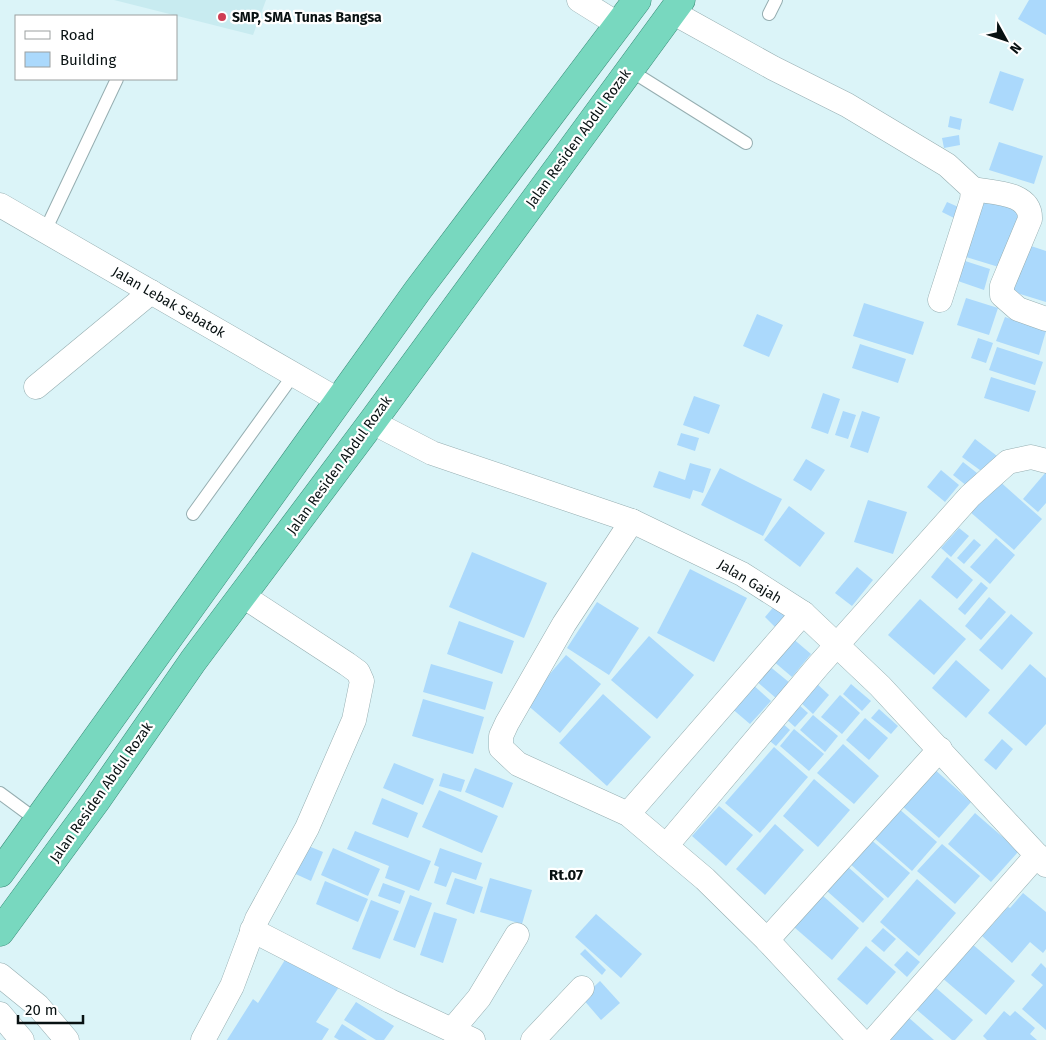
<svg xmlns="http://www.w3.org/2000/svg" width="1046" height="1040" viewBox="0 0 1046 1040" font-family="'Fira Sans',sans-serif">
	<style>
		.built { fill: #c8ebf0 }
		.building { fill: #abd9fc }
		.lines { fill: none; stroke-linecap: round; stroke-linejoin: round }
		.service-casing { stroke: #96aeb1; stroke-width: 14 }
		.minor-casing { stroke: #96aeb1; stroke-width: 25 }
		.trunk-casing { stroke: #3b8c78; stroke-width: 29 }
		.service { stroke: #fff; stroke-width: 12 }
		.minor { stroke: #fff; stroke-width: 24 }
		.trunk { stroke: #78d8bf; stroke-width: 28 }
		.poi-dot { fill: #ce3d53; stroke: #fff; stroke-width: 2 }
		.labels { text-anchor: middle; stroke-width: 4.5; stroke-linejoin: round; paint-order: stroke }
		.poi-label { font-size: 14px; font-weight: bold; fill: #081112; stroke: #fff; text-anchor: start }
		.street-label { font-size: 14px; fill: #081112; stroke: #fff }
		.neighbourhood-label { font-size: 15px; font-weight: bold; fill: #081112; stroke: #fff }
	</style>
	<rect width="100%" height="100%" fill="#dbf4f8"/>
	<path class="built" d="M114 0H266L253 35Z"/>
	<g class="building">
		<path d="M1029 0H1046V35L1018 19Z"/>
		<path d="M1000 71 1024 79 1013 111 989 103Z"/>
		<path d="M950 116 962 119 960 130 948 127Z"/>
		<path d="M959 135 960 145 944 148 942 138Z"/>
		<path d="M999 142 1043 156 1034 184 989 170Z"/>
		<path d="M986 195 1022 207 1002 268 966 257Z"/>
		<path d="M947 202 963 209 958 220 942 212Z"/>
		<path d="M1022 243 1046 251V302L1007 290Z"/>
		<path d="M962 260 990 269 984 290 955 280Z"/>
		<path d="M966 298 998 308 989 335 957 325Z"/>
		<path d="M864 303 924 322 913 355 853 336Z"/>
		<path d="M757 314 783 325 769 357 743 346Z"/>
		<path d="M1005 317 1046 331 1039 355 996 341Z"/>
		<path d="M978 338 993 343 986 363 971 358Z"/>
		<path d="M860 344 906 359 898 383 852 368Z"/>
		<path d="M997 347 1043 362 1035 385 989 370Z"/>
		<path d="M991 377 1036 391 1029 412 984 398Z"/>
		<path d="M823 393 840 399 828 434 811 428Z"/>
		<path d="M694 396 720 405 709 434 683 425Z"/>
		<path d="M843 411 856 415 848 439 835 435Z"/>
		<path d="M862 411 880 417 868 453 850 447Z"/>
		<path d="M681 433 699 438 695 451 677 445Z"/>
		<path d="M975 439 997 456 984 473 962 457Z"/>
		<path d="M806 459 825 470 811 491 793 480Z"/>
		<path d="M963 462 977 473 967 486 953 475Z"/>
		<path d="M690 463 711 469 703 493 693 490 690 499 653 487 659 471 685 480Z"/>
		<path d="M720 468 782 499 763 536 701 505Z"/>
		<path d="M941 470 959 485 945 502 927 487Z"/>
		<path d="M1046 472V503L1038 512 1023 499Z"/>
		<path d="M997 479 1042 519 1014 550 969 511Z"/>
		<path d="M868 500 907 512 893 554 854 542Z"/>
		<path d="M789 506 825 533 800 567 764 540Z"/>
		<path d="M959 528 969 536 951 557 941 548Z"/>
		<path d="M996 538 1015 555 990 584 970 567Z"/>
		<path d="M974 539 981 545 964 564 957 558Z"/>
		<path d="M472 552 547 583 524 638 449 607Z"/>
		<path d="M947 557 973 580 957 599 931 577Z"/>
		<path d="M857 567 873 580 852 606 835 593Z"/>
		<path d="M690 569 747 598 714 662 657 633Z"/>
		<path d="M981 582 988 588 965 615 958 609Z"/>
		<path d="M989 597 1006 612 981 640 965 626Z"/>
		<path d="M920 599 966 639 934 675 888 635Z"/>
		<path d="M597 602 639 628 609 675 567 648Z"/>
		<path d="M776 604 790 616 778 630 765 617Z"/>
		<path d="M1011 614 1033 633 1002 670 979 650Z"/>
		<path d="M459 621 514 641 502 674 447 654Z"/>
		<path d="M649 636 694 675 657 719 611 680Z"/>
		<path d="M791 637 811 654 792 677 772 660Z"/>
		<path d="M566 655 601 684 560 733 525 703Z"/>
		<path d="M956 660 990 690 966 718 932 688Z"/>
		<path d="M431 664 493 682 485 710 423 692Z"/>
		<path d="M1030 664 1046 678V724L1026 746 988 713Z"/>
		<path d="M768 665 790 683 777 699 755 680Z"/>
		<path d="M815 682 829 695 813 714 799 701Z"/>
		<path d="M751 683 771 701 750 724 730 707Z"/>
		<path d="M851 684 871 701 862 711 843 694Z"/>
		<path d="M603 694 651 737 607 786 559 743Z"/>
		<path d="M840 695 860 713 842 734 821 717Z"/>
		<path d="M423 699 484 717 473 754 412 736Z"/>
		<path d="M798 704 808 713 795 727 785 718Z"/>
		<path d="M879 709 898 726 891 734 871 718Z"/>
		<path d="M813 715 838 736 825 752 800 730Z"/>
		<path d="M865 718 888 738 869 760 846 740Z"/>
		<path d="M781 722 790 730 776 746 766 738Z"/>
		<path d="M794 729 824 754 809 771 780 746Z"/>
		<path d="M1002 739 1013 749 996 770 984 760Z"/>
		<path d="M843 744 879 776 854 804 817 773Z"/>
		<path d="M774 747 808 777 760 833 725 803Z"/>
		<path d="M394 763 434 779 423 805 383 788Z"/>
		<path d="M475 768 513 783 503 808 465 792Z"/>
		<path d="M933 768 971 802 939 838 901 805Z"/>
		<path d="M443 773 465 780 461 792 439 786Z"/>
		<path d="M814 779 850 810 818 847 783 816Z"/>
		<path d="M439 790 498 816 482 853 422 827Z"/>
		<path d="M382 798 418 813 408 838 372 824Z"/>
		<path d="M719 806 753 835 726 866 692 836Z"/>
		<path d="M898 808 937 842 912 871 873 837Z"/>
		<path d="M975 813 1019 851 991 882 948 844Z"/>
		<path d="M775 824 804 850 765 895 736 869Z"/>
		<path d="M355 831 431 861 419 891 385 878 389 866 347 849Z"/>
		<path d="M869 838 910 873 888 898 848 862Z"/>
		<path d="M301 843 323 852 311 881 289 871Z"/>
		<path d="M942 844 980 876 955 904 917 871Z"/>
		<path d="M333 848 380 869 368 896 321 875Z"/>
		<path d="M440 848 482 863 476 880 452 872 446 887 434 883 439 867 434 865Z"/>
		<path d="M848 867 884 899 863 923 827 891Z"/>
		<path d="M455 878 483 887 474 914 446 904Z"/>
		<path d="M490 878 532 890 522 924 480 912Z"/>
		<path d="M917 879 956 913 919 956 880 922Z"/>
		<path d="M325 881 368 899 358 922 316 904Z"/>
		<path d="M383 883 405 891 400 904 378 896Z"/>
		<path d="M1023 893 1046 912V949L1043 953 1030 942 1012 963 982 936 1008 907 1010 908Z"/>
		<path d="M410 895 432 903 415 948 393 940Z"/>
		<path d="M822 895 859 928 832 960 794 927Z"/>
		<path d="M371 900 399 911 380 959 352 949Z"/>
		<path d="M434 912 457 919 443 963 420 955Z"/>
		<path d="M596 914 642 954 621 978 575 937Z"/>
		<path d="M883 928 896 939 884 952 871 941Z"/>
		<path d="M971 943 1015 981 986 1015 941 977Z"/>
		<path d="M866 946 896 972 867 1005 837 979Z"/>
		<path d="M585 949 606 970 602 975 580 954Z"/>
		<path d="M907 951 920 962 907 977 894 965Z"/>
		<path d="M288 955 339 987 316 1022 329 1029 322 1040H227L253 999 258 1003Z"/>
		<path d="M1041 963 1046 968V1030L1022 1009 1043 985 1031 975Z"/>
		<path d="M600 981 620 1003 601 1020 582 998Z"/>
		<path d="M935 987 973 1020 955 1040H952L916 1009Z"/>
		<path d="M356 1002 394 1026 384 1040H376L344 1020Z"/>
		<path d="M1004 1011 1010 1016 1015 1011 1035 1028 1030 1034 1037 1040H987L983 1036Z"/>
		<path d="M908 1017 934 1040H888Z"/>
		<path d="M342 1024 367 1040H339L334 1037Z"/>
	</g>
	<g class="lines">
		<defs>
			<g id="service">
				<path d="M769 14 776 0"/>
				<path d="M628 69 746 143"/>
				<path d="M45 231 117 79"/>
				<path d="M193 514 294 374"/>
				<path d="M0 793 38 821"/>
			</g>
			<g id="minor">
				<path d="M579 0 619 25"/>
				<path d="M672 12 773 68 847 105 947 165 973 189 972 200 940 300"/>
				<path d="M973 189C994 193 1031 192 1030 219L1002 286V295L1018 309 1046 319"/>
				<path d="M0 205 338 400"/>
				<path d="M36 387 151 292"/>
				<path d="M372 422 432 453 632 521 742 574 803 613 880 686 1046 865"/>
				<path d="M632 521 564 624 507 723 501 736V748L518 764 628 814 705 879 767 940 860 1040"/>
				<path d="M628 814 803 613"/>
				<path d="M666 846 818 666 970 496 1008 462 1031 457 1046 461"/>
				<path d="M252 930 390 1001 473 1040"/>
				<path d="M767 940 940 749"/>
				<path d="M0 975 38 1006 67 1040"/>
				<path d="M0 1014 22 1040"/>
				<path d="M452 1030 479 998 517 935"/>
				<path d="M203 1040 232 986 257 919 307 828 354 720 362 681 358 672 347 664 243 596"/>
				<path d="M533 1040 582 988"/>
				<path d="M874 1040 1037 855"/>
			</g>
			<g id="trunk">
				<path d="M0 873 418 290 637 0"/>
				<path d="M0 932 96 801 193 661 372 422 681 0"/>
			</g>
		</defs>
		<use href="#service" class="service-casing"/>
		<use href="#minor" class="minor-casing"/>
		<use href="#trunk" class="trunk-casing"/>
		<use href="#service" class="service"/>
		<use href="#minor" class="minor"/>
		<use href="#trunk" class="trunk"/>
	</g>
	<circle class="poi-dot" cx="222" cy="17" r="5"/>
	<g class="labels">
		<g class="poi-label">
			<text x="232" y="22">SMP, SMA Tunas Bangsa</text>
		</g>
		<g class="street-label">
			<text transform="translate(578 138) rotate(-54)" y="5">Jalan Residen Abdul Rozak</text>
			<text transform="translate(169 302) rotate(30)" y="5">Jalan Lebak Sebatok</text>
			<text transform="translate(339 465) rotate(-54)" y="5">Jalan Residen Abdul Rozak</text>
			<text transform="translate(750 581) rotate(31)" y="5">Jalan Gajah</text>
			<text transform="translate(101 792) rotate(-55)" y="5">Jalan Residen Abdul Rozak</text>
		</g>
		<g class="neighbourhood-label">
			<text x="566" y="880">Rt.07</text>
		</g>
	</g>
	<rect x="15" y="15" width="162" height="65" fill="#ffffff" stroke="#9ca0a0"/>
	<rect x="25" y="31" width="25" height="8" fill="#ffffff" stroke="#9ca0a0"/>
	<text x="60" y="40" font-size="15" fill="#081112">Road</text>
	<rect x="25" y="52" width="25" height="15" fill="#abd9fc" stroke="#9ca0a0"/>
	<text x="60" y="65" font-size="15" fill="#081112">Building</text>
	<g transform="translate(1006 40) rotate(130)" stroke="#ffffff" stroke-width="4" paint-order="stroke">
	<path d="M0-4L9 19L0 12L-9 19Z" fill="#081112"/>
	<text y="-8" font-size="14" font-weight="bold" text-anchor="middle" fill="#081112">N</text>
	</g>
	<path d="M18 1015v8h65v-8" fill="none" stroke="#081112" stroke-width="2.5"/>
	<text x="25" y="1015" font-size="15" fill="#081112" stroke="#ffffff" stroke-width="4" paint-order="stroke">20 m</text>
</svg>
